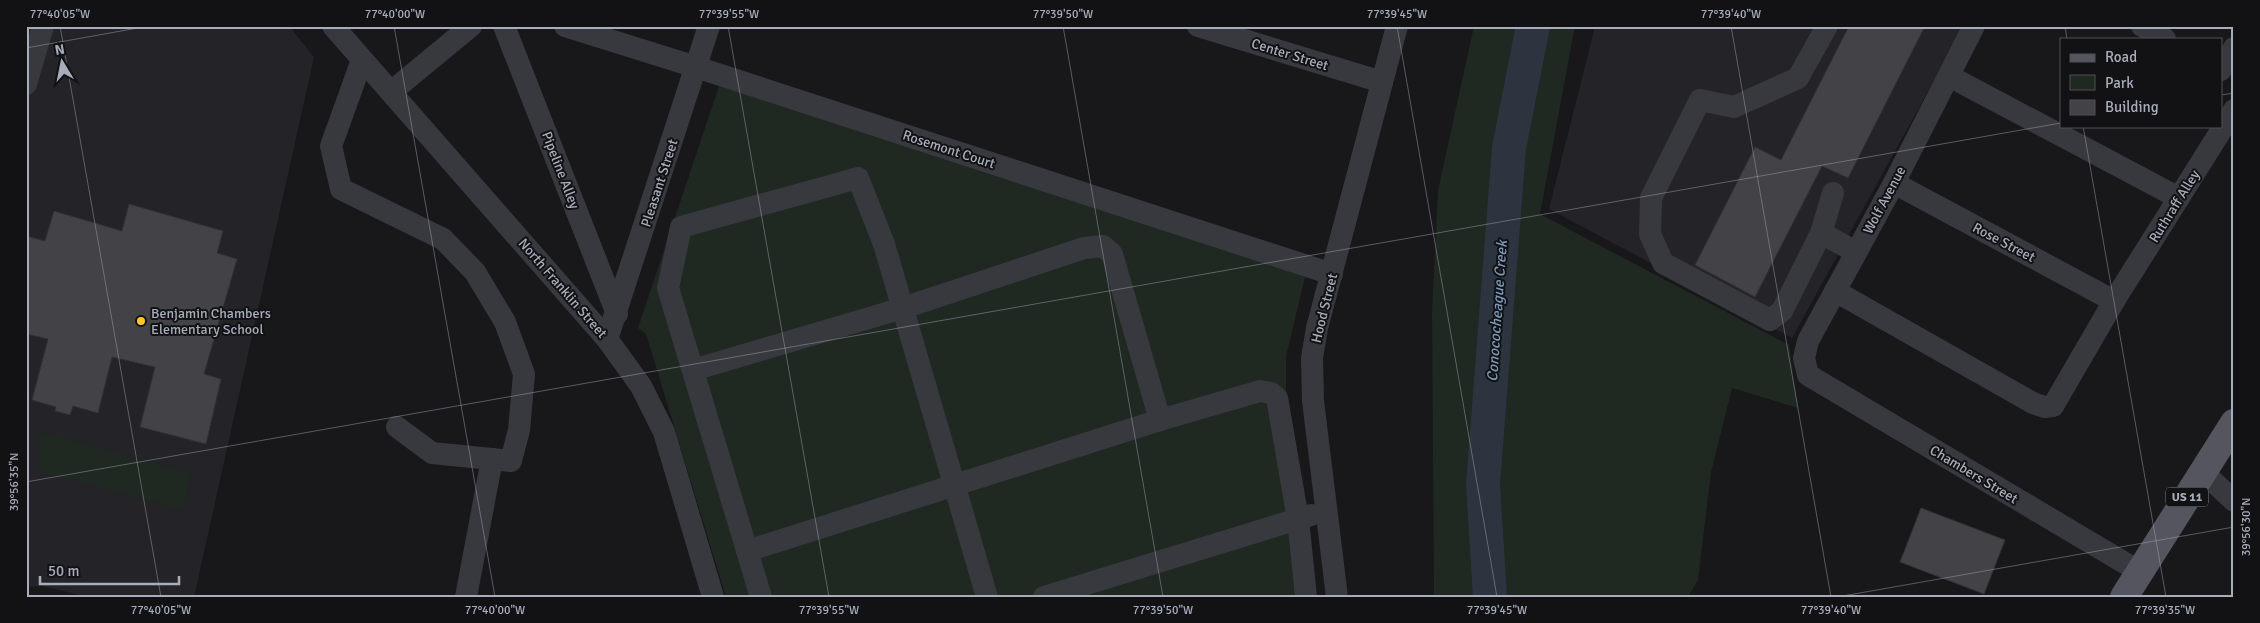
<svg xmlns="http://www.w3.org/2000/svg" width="2260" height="623" viewBox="0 0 2260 623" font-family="Signika,sans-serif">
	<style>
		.built { fill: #242327 }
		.green { fill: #1f2821 }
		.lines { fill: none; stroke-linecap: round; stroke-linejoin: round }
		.river { stroke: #2c353f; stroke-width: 34 }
		.building { fill: #424247; stroke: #323136 }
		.minor { stroke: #38393f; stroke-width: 22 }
		.major { stroke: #54555e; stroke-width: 28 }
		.ticks { fill: none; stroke: #a8adbb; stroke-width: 1; stroke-opacity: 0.45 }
		.poi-dot { fill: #ffc72a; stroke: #121215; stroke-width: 2 }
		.labels { text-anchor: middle; stroke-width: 4; stroke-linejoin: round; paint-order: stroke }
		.shield { fill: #121215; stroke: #7b7e89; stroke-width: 1 }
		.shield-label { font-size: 12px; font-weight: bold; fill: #a8adbb }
		.street-label { font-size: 14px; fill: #a8adbb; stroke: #121215 }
		.poi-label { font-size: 14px; fill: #a8adbb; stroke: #121215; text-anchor: start }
		.water-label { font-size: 15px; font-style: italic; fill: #7d98b8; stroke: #121215 }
		.neatline { fill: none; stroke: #a8adbb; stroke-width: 2 }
		.ticks-label { font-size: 12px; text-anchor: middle; fill: #a8adbb }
	</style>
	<rect width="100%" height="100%" fill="#18171a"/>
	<g class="built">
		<path d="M26 26H289L314 57 194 597H88L42 586 26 587Z"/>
		<path d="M1595 26H1964L1792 338 1549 209Z"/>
	</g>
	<g class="green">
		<path d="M1474 26H1575L1540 214 1789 345 1798 408 1732 388 1711 473 1698 580 1688 597H1434L1432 312 1438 190Z"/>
		<path d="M719 86 1306 273 1286 357V396L1312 597H726L646 334 638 328Z"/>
		<path d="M45 433 191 473 183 510 48 474 40 475V434Z"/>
	</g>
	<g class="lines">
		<path class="river" d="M1490 597 1483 484 1509 148 1533 26"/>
	</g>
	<g class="building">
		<path d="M1849 26H1925L1848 178 1822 166 1755 297 1695 265 1755 147 1781 160Z"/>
		<path d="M129 204 223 231 217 253 237 259 204 374 221 379 206 444 140 427 155 367 112 357 98 413 73 406 70 415 55 411 56 407 32 400 48 339 26 334V236L45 241 54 211 122 231Z"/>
		<path d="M1921 508 2005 540 1984 594 1900 562Z"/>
	</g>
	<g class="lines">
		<g class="minor">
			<path d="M333 26 607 339 641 386 664 432 713 597"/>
			<path d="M504 26 617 314"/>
			<path d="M565 26 696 67 1332 274"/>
			<path d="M1198 26 1382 82"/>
			<path d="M1974 26 1894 183 1808 341 1804 358 1808 375 2140 572"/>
			<path d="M2142 26 2165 39"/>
			<path d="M362 60 331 146 341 189 443 239 475 272 505 322 524 374 519 430 511 461 432 453 397 427"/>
			<path d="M2221 70 2234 48"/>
			<path d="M1949 76 2179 198"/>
			<path d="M26 84 43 26"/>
			<path d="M391 92 471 26"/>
			<path d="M1894 183 2114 301"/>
			<path d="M1833 193 1821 233 1856 252"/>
			<path d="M1821 233 1782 311 1770 320 1663 263 1650 234 1651 198 1700 100 1734 107 1798 78 1827 26"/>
			<path d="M1835 291 2033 403 2044 407 2053 406 2114 301 2234 110"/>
			<path d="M607 339 709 26"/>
			<path d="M693 370 903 308 1084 248 1103 246 1112 254 1160 420"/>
			<path d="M2203 472 2234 501"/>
			<path d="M747 551 1160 420 1260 391 1271 393 1277 398 1298 519 1306 597"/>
			<path d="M466 597 492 459"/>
			<path d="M761 597 668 288 681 227 858 178 884 244 987 597"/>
			<path d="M1044 597 1311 515"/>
			<path d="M1337 597 1313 401 1312 358 1317 328 1397 26"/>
		</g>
		<path class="major" d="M2124 597 2234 423"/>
	</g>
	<path class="ticks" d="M60 26 161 597M394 26 495 597M728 26 829 597M1063 26 1163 597M1397 26 1497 597M1731 26 1831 597M2065 26 2067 39M26 48 149 26M2221 95 2234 93M2083 126 2166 597M26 482 2061 123M1837 597 2234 527"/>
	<circle class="poi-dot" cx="141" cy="321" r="5"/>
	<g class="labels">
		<rect class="shield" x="2166" y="487.5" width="42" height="19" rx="4"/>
		<g class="shield-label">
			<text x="2187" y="501">US 11</text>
		</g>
		<g class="street-label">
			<text transform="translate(1290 54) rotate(17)" y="5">Center Street</text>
			<text transform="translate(949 149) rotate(18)" y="5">Rosemont Court</text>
			<text transform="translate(561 170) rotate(69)" y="5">Pipeline Alley</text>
			<text transform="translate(659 183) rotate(-72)" y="5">Pleasant Street</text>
			<text transform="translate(1884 200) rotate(-62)" y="5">Wolf Avenue</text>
			<text transform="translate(2174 206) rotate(-58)" y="5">Ruthraff Alley</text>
			<text transform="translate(2004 242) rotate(28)" y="5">Rose Street</text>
			<text transform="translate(563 288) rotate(49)" y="5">North Franklin Street</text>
			<text transform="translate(1324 308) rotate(-76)" y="5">Hood Street</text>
			<text transform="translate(1974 474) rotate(31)" y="5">Chambers Street</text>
		</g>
		<g class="poi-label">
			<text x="151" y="318">Benjamin Chambers<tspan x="151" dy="16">Elementary School</tspan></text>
		</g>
		<g class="water-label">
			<text transform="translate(1497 311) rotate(-86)" y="5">Conococheague Creek</text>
		</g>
	</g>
	<rect width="2260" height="623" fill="none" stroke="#121215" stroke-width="55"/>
	<rect x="2060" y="38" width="162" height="90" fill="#121215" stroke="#4e5057"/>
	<rect x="2070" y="54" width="25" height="8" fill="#54555e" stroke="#4e5057"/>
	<text x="2105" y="62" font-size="15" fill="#a8adbb">Road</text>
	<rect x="2070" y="75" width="25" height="15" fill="#1f2821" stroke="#4e5057"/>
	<text x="2105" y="88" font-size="15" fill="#a8adbb">Park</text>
	<rect x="2070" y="100" width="25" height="15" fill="#424247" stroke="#4e5057"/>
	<text x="2105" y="112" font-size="15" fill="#a8adbb">Building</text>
	<g transform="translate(62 62) rotate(350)" stroke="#121215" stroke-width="4" paint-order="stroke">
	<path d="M0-4L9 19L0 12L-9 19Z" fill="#a8adbb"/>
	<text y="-8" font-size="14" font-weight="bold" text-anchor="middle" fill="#a8adbb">N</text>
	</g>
	<path d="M40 576v8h139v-8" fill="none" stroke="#a8adbb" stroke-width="2.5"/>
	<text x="48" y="576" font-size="15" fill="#a8adbb" stroke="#121215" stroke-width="4" paint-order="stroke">50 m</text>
	<rect x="28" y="28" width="2204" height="568" class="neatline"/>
	<g class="ticks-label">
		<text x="60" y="18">77°40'05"W</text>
		<text x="395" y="18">77°40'00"W</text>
		<text x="729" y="18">77°39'55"W</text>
		<text x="1063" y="18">77°39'50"W</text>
		<text x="1397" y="18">77°39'45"W</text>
		<text x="1731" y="18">77°39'40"W</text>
		<text transform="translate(14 482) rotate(-90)" y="4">39°56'35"N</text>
		<text transform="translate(2246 527) rotate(-90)" y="4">39°56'30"N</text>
		<text x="161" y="614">77°40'05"W</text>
		<text x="495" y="614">77°40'00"W</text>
		<text x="829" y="614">77°39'55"W</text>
		<text x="1163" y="614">77°39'50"W</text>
		<text x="1497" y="614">77°39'45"W</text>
		<text x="1831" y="614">77°39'40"W</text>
		<text x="2165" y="614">77°39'35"W</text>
	</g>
</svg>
